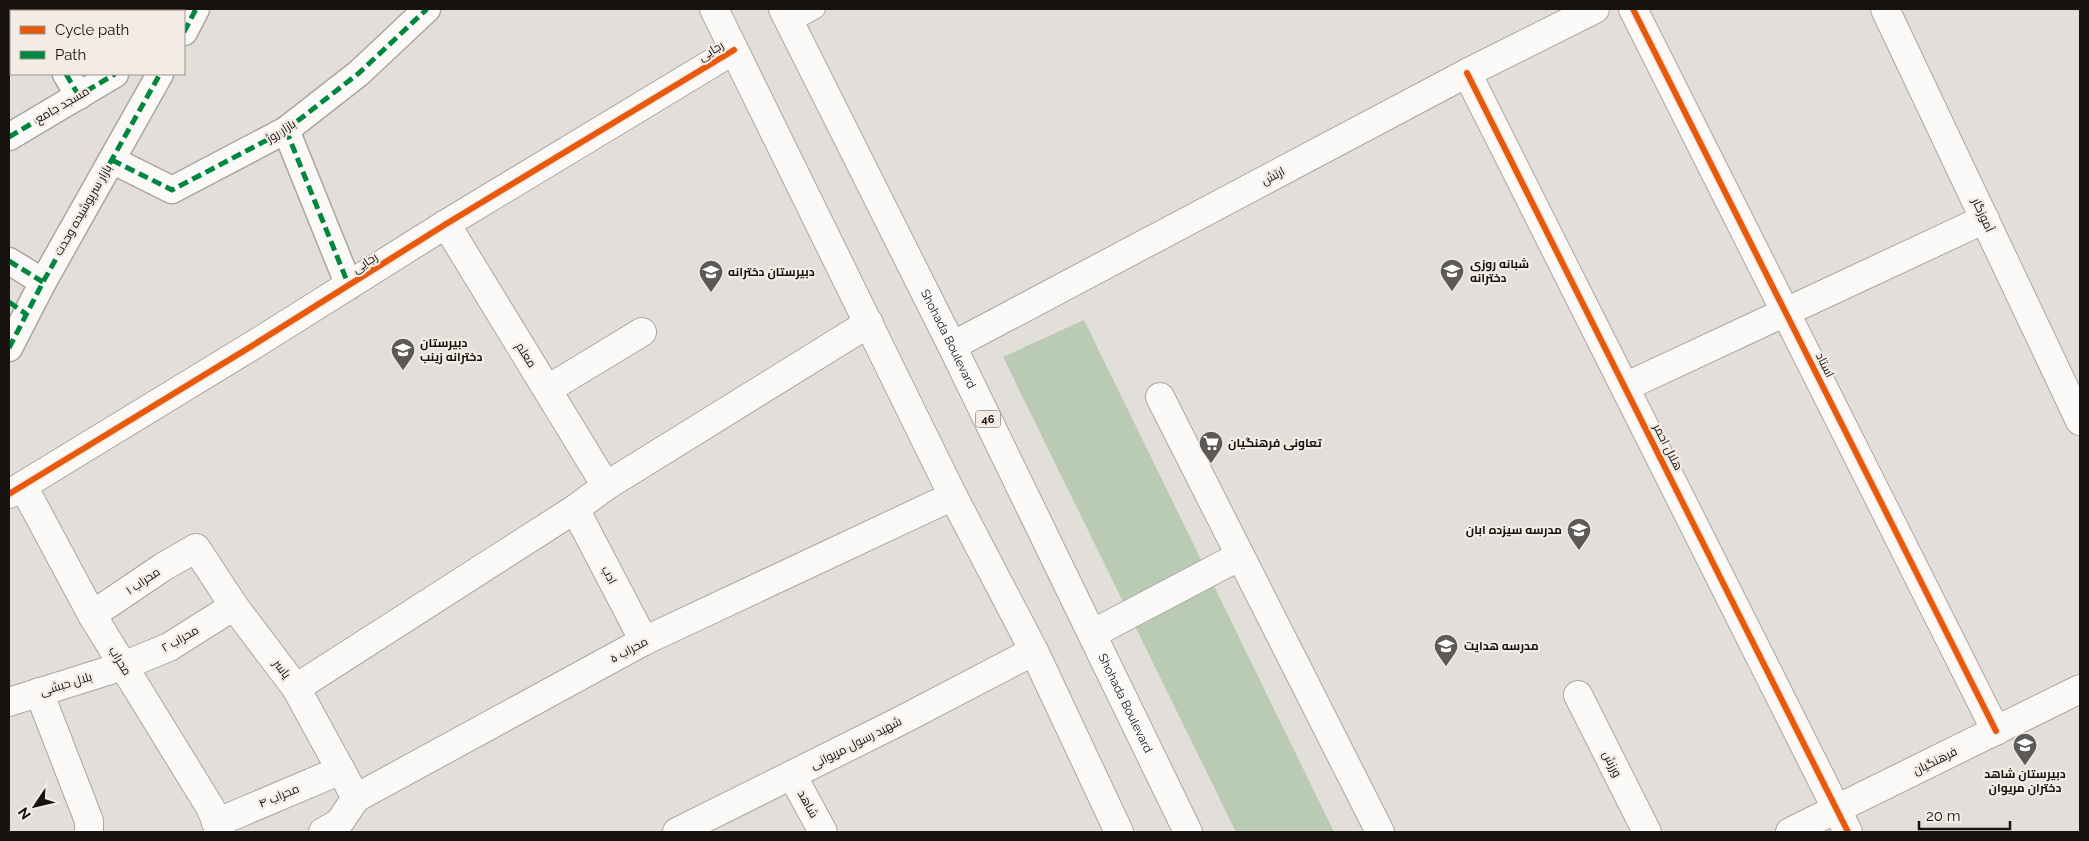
<svg xmlns="http://www.w3.org/2000/svg" width="2089" height="841" viewBox="0 0 2089 841" font-family="Raleway,Cairo,sans-serif">
	<style>
		.park { fill: #b9cbb2 }
		.lines { fill: none; stroke-linecap: round; stroke-linejoin: round }
		.service-casing { stroke: #aaa6a4; stroke-width: 20 }
		.pedestrian-casing { stroke: #aaa6a4; stroke-width: 29 }
		.minor-casing { stroke: #aaa6a4; stroke-width: 30 }
		.tertiary-casing { stroke: #aaa6a4; stroke-width: 30 }
		.primary-casing { stroke: #aaa6a4; stroke-width: 30 }
		.service { stroke: #fbfaf9; stroke-width: 18 }
		.pedestrian { stroke: #fbfaf9; stroke-width: 26 }
		.minor { stroke: #fbfaf9; stroke-width: 28 }
		.tertiary { stroke: #fbfaf9; stroke-width: 28 }
		.primary { stroke: #fbfaf9; stroke-width: 28 }
		.quiet { stroke: #00873e; stroke-width: 5; stroke-dasharray: 10 5; stroke-linecap: butt }
		.cycleway-casing { stroke: #f3ebe4; stroke-width: 9 }
		.cycleway { stroke: #e8590c; stroke-width: 6 }
		.labels { text-anchor: middle; stroke-width: 4.5; stroke-linejoin: round; paint-order: stroke }
		.shield { fill: #f3ebe4; stroke: #585350; stroke-width: 1 }
		.shield-label { font-size: 11px; font-weight: bold; fill: #151210 }
		.street-label { font-size: 12px; fill: #151210; stroke: #f3ebe4 }
		.poi-label { font-size: 12px; font-weight: bold; fill: #151210; stroke: #f3ebe4; text-anchor: start }
	</style>
	<rect width="100%" height="100%" fill="#e2deda"/>
	<path class="park" d="M1084 320 1334 832H1236L1003 357Z"/>
	<g class="lines">
		<defs>
			<path id="service" d="M790 23 816 9"/>
			<g id="pedestrian">
				<path d="M25 9 27 11"/>
				<path d="M184 32 196 9"/>
				<path d="M66 74 79 96"/>
				<path d="M286 130 349 286"/>
				<path d="M9 137 115 74"/>
				<path d="M112 160 172 190 286 130 359 73 427 9"/>
				<path d="M9 261 43 282"/>
				<path d="M9 348 43 282 160 74"/>
			</g>
			<g id="minor">
				<path d="M1633 9 1996 731"/>
				<path d="M1885 9 2080 421"/>
				<path d="M1467 73 1848 832"/>
				<path d="M446 224 606 486"/>
				<path d="M1625 387 1985 219"/>
				<path d="M548 389 642 332"/>
				<path d="M1160 397 1380 832"/>
				<path d="M23 486 92 615 210 807 221 832"/>
				<path d="M575 509 644 641"/>
				<path d="M92 615 163 567 196 548 234 606 296 688 356 798"/>
				<path d="M1092 634 1240 556"/>
				<path d="M296 688 575 509 606 486 869 323"/>
				<path d="M39 692 89 821V832"/>
				<path d="M1578 695 1647 832"/>
				<path d="M9 702 123 666 169 647 234 606"/>
				<path d="M792 775 823 832"/>
				<path d="M216 823 341 770"/>
				<path d="M323 832 339 823 356 798 644 641 953 496"/>
				<path d="M677 832 898 722 1034 651"/>
				<path d="M1790 832 2080 689"/>
			</g>
			<g id="tertiary">
				<path d="M952 346 1467 73 1595 9"/>
				<path d="M9 494 255 344 446 224 734 50"/>
			</g>
			<g id="primary">
				<path d="M714 9 953 496 1034 651 1119 832"/>
				<path id="s1" d="M783 9 952 346 1188 832"/>
			</g>
		</defs>
		<use href="#service" class="service-casing"/>
		<use href="#pedestrian" class="pedestrian-casing"/>
		<use href="#minor" class="minor-casing"/>
		<use href="#tertiary" class="tertiary-casing"/>
		<use href="#primary" class="primary-casing"/>
		<use href="#service" class="service"/>
		<use href="#pedestrian" class="pedestrian"/>
		<use href="#minor" class="minor"/>
		<use href="#tertiary" class="tertiary"/>
		<use href="#primary" class="primary"/>
		<g class="quiet">
			<path d="M25 9 27 11"/>
			<path d="M184 32 196 9"/>
			<path d="M66 74 79 96"/>
			<path d="M286 130 349 286"/>
			<path d="M9 137 115 74"/>
			<path d="M112 160 172 190 286 130 359 73 427 9"/>
			<path d="M9 261 43 282"/>
			<path d="M9 302 26 314"/>
			<path d="M9 348 43 282 160 74"/>
		</g>
		<defs>
			<g id="cycleway">
				<path d="M1633 9 1996 731"/>
				<path d="M1467 73 1848 832"/>
				<path d="M9 494 255 344 446 224 734 50"/>
			</g>
		</defs>
		<use href="#cycleway" class="cycleway-casing"/>
		<use href="#cycleway" class="cycleway"/>
	</g>
	<defs>
		<symbol id="school-pin" viewBox="-11 -11 22 30"><path d="M0 17L-7.5 6A9.5 9.5 0 1 1 7.5 6Z" fill="#5d5957" stroke="#f3ebe4"/><path d="M0-5L7-2L0 1L-7-2ZM-4 1L0 2.5L4 1V4Q0 6-4 4Z" fill="#fff"/></symbol>
		<symbol id="supermarket-pin" viewBox="-11 -11 22 30"><path d="M0 17L-7.5 6A9.5 9.5 0 1 1 7.5 6Z" fill="#5d5957" stroke="#f3ebe4"/><path d="M-6-5.5h2.5l.6 2H6L4.5 2H-2.5L-4.4-4H-6ZM-1.5 3.2a1.3 1.3 0 1 0 .1 0ZM3 3.2a1.3 1.3 0 1 0 .1 0Z" fill="#fff"/></symbol>
	</defs>
	<g fill-rule="evenodd">
		<use href="#school-pin" x="1438" y="257" width="28" height="38"/>
		<use href="#school-pin" x="697" y="258" width="28" height="38"/>
		<use href="#school-pin" x="389" y="336" width="28" height="38"/>
		<use href="#supermarket-pin" x="1197" y="429" width="28" height="38"/>
		<use href="#school-pin" x="1565" y="516" width="28" height="38"/>
		<use href="#school-pin" x="1432" y="632" width="28" height="38"/>
		<use href="#school-pin" x="2011" y="731" width="28" height="38"/>
	</g>
	<g class="labels">
		<rect class="shield" x="975.5" y="410.5" width="25" height="17" rx="4"/>
		<g class="shield-label">
			<text x="988" y="423">46</text>
		</g>
		<g class="street-label">
			<text transform="translate(711 51) rotate(-31)" y="4">رجایی</text>
			<text transform="translate(62 105) rotate(-30)" y="4">مسجد جامع</text>
			<text transform="translate(281 131) rotate(-32)" y="4">بازار روژ</text>
			<text transform="translate(1273 176) rotate(-28)" y="4">ارتش</text>
			<text transform="translate(83 210) rotate(-60)" y="4">بازار سرپوشیده وحدت</text>
			<text transform="translate(1983 215) rotate(65)" y="4">آموزگار</text>
			<text transform="translate(365 263) rotate(-33)" y="4">رجایی</text>
			<text dy="4" stroke="none"><textPath href="#s1" startOffset="369">Shohada Boulevard</textPath></text>
			<text transform="translate(526 355) rotate(58)" y="4">معلم</text>
			<text transform="translate(1825 365) rotate(63)" y="4">استاد</text>
			<text transform="translate(1668 447) rotate(63)" y="4">هلال احمر</text>
			<text transform="translate(609 575) rotate(62)" y="4">ادب</text>
			<text transform="translate(143 581) rotate(-34)" y="4">محراب ۱</text>
			<text transform="translate(180 639) rotate(-30)" y="4">محراب ۲</text>
			<text transform="translate(629 650) rotate(-28)" y="4">محراب ۵</text>
			<text transform="translate(120 661) rotate(59)" y="4">محراب</text>
			<text transform="translate(282 669) rotate(53)" y="4">یاسر</text>
			<text transform="translate(66 684) rotate(-17)" y="4">بلال حبشی</text>
			<text dy="4" stroke="none"><textPath href="#s1" startOffset="774">Shohada Boulevard</textPath></text>
			<text transform="translate(856 743) rotate(-27)" y="4">شهید رسول مریوانی</text>
			<text transform="translate(1935 761) rotate(-26)" y="4">فرهنگیان</text>
			<text transform="translate(1612 764) rotate(63)" y="4">ورزش</text>
			<text transform="translate(279 796) rotate(-23)" y="4">محراب ۴</text>
			<text transform="translate(808 804) rotate(61)" y="4">شاهد</text>
		</g>
		<g class="poi-label">
			<text x="1470" y="268">شبانه روزی<tspan x="1470" dy="14">دخترانه</tspan></text>
			<text x="728" y="276">دبیرستان دخترانه</text>
			<text x="420" y="347">دبیرستان<tspan x="420" dy="14">دخترانه زینب</tspan></text>
			<text x="1228" y="447">تعاونی فرهنگیان</text>
			<text x="1562" y="534" text-anchor="end">مدرسه سیزده ابان</text>
			<text x="1464" y="650">مدرسه هدایت</text>
			<text x="2025" y="778" text-anchor="middle">دبیرستان شاهد<tspan x="2025" dy="14">دختران مریوان</tspan></text>
		</g>
	</g>
	<rect width="2089" height="841" fill="none" stroke="#151210" stroke-width="20"/>
	<rect x="10" y="10" width="175" height="65" fill="#f3ebe4" stroke="#9a948f"/>
	<rect x="20" y="26" width="25" height="8" fill="#e8590c" stroke="#9a948f"/>
	<text x="55" y="35" font-size="15" fill="#151210">Cycle path</text>
	<rect x="20" y="51" width="25" height="8" fill="#00873e" stroke="#9a948f"/>
	<text x="55" y="60" font-size="15" fill="#151210">Path</text>
	<g transform="translate(35 806) rotate(235)" stroke="#f3ebe4" stroke-width="4" paint-order="stroke">
	<path d="M0-4L9 19L0 12L-9 19Z" fill="#151210"/>
	<text y="-8" font-size="14" font-weight="bold" text-anchor="middle" fill="#151210">N</text>
	</g>
	<path d="M1919 821v8h91v-8" fill="none" stroke="#151210" stroke-width="2.5"/>
	<text x="1926" y="821" font-size="15" fill="#151210" stroke="#f3ebe4" stroke-width="4" paint-order="stroke">20 m</text>
</svg>
